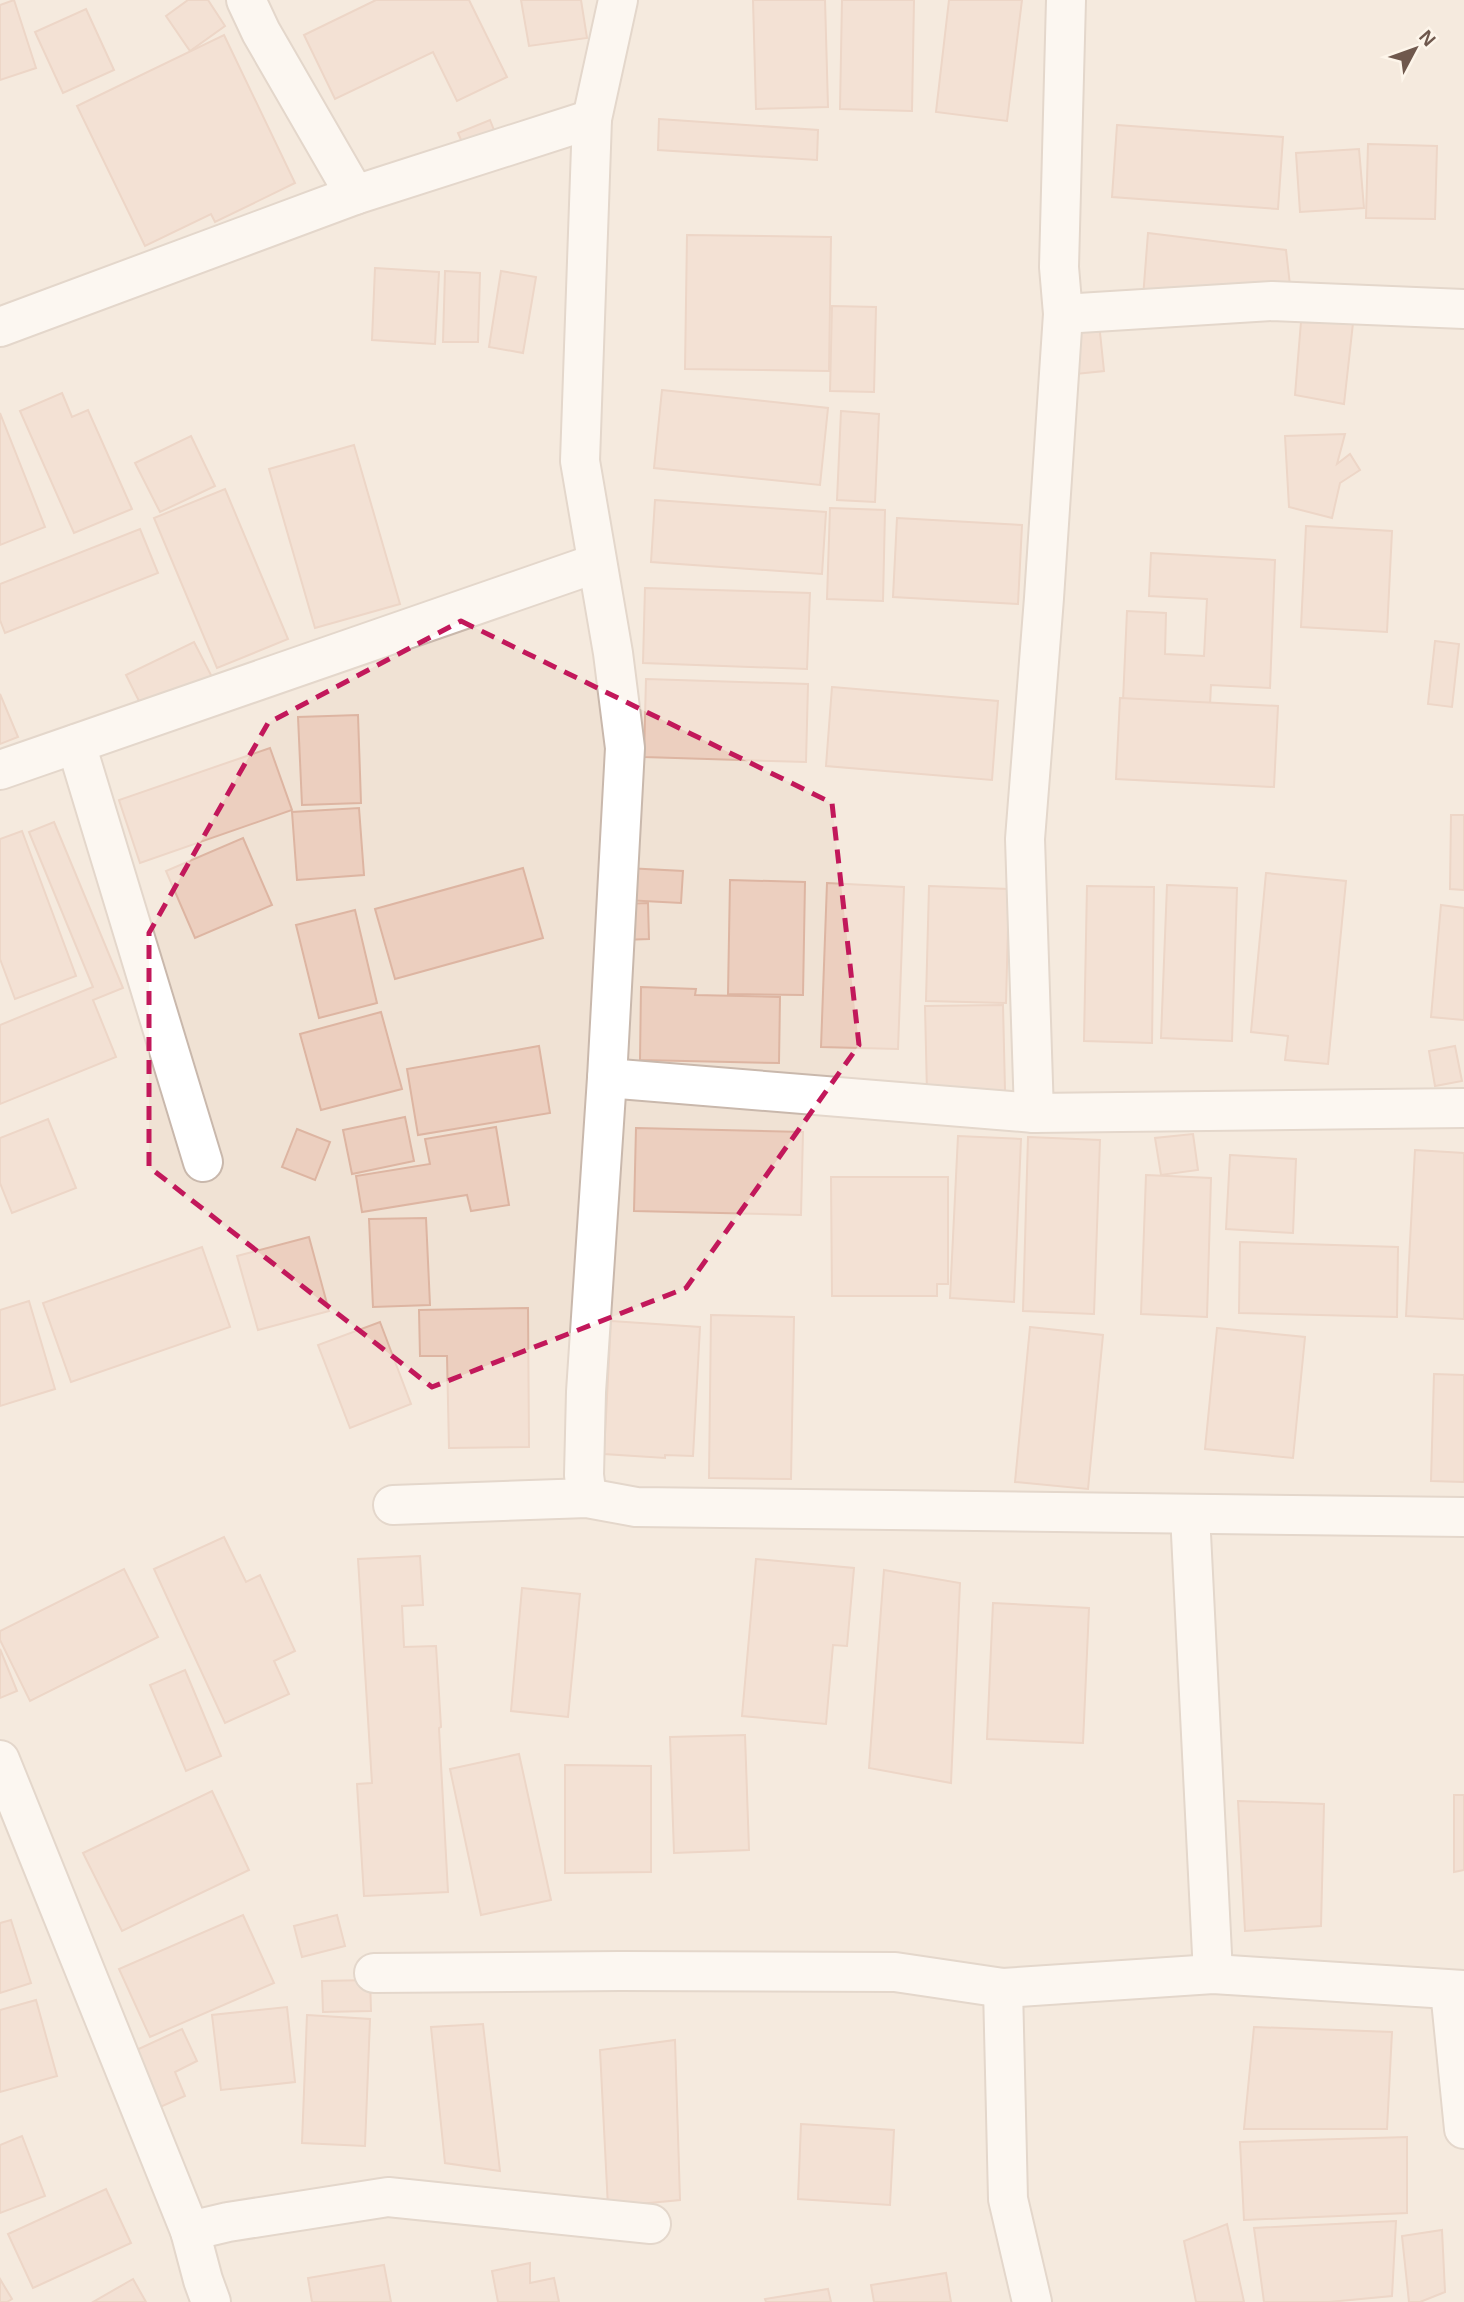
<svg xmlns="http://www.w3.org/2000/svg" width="1464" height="2302" viewBox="0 0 1464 2302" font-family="Arial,sans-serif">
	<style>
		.residential { fill: #f0e2d4 }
		.building { fill: #eccfbf; stroke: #ddb5a2; stroke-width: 2 }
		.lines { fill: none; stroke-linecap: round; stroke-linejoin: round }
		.street-casing { stroke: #c9b8ac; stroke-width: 42 }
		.street { stroke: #fff; stroke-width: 38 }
		.marked { fill: none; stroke: #c2185b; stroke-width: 5; stroke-dasharray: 14 9; stroke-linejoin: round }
	</style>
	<rect width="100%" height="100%" fill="#f9f0e5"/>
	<rect class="residential" x="0" y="0" width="1464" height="2302"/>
	<g class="building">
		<path d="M14 0 36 68 0 80V5Z"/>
		<path d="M188 0H208L225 26 190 51 166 16Z"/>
		<path d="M376 0H469L507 77 457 101 433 52 335 99 304 35Z"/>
		<path d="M521 0H581L587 38 529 46Z"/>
		<path d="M753 0H825L828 107 756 109Z"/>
		<path d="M842 0H914L912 111 840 109Z"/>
		<path d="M949 0H1022L1007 121 936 112Z"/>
		<path d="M86 9 114 70 63 93 35 32Z"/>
		<path d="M224 35 295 183 215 222 211 214 145 246 77 106Z"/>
		<path d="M659 119 818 130 817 160 658 150Z"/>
		<path d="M490 120 500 145 469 158 458 133Z"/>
		<path d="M1117 125 1283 137 1278 209 1112 197Z"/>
		<path d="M1368 144 1437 146 1435 219 1366 218Z"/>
		<path d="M1359 149 1364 208 1300 212 1296 153Z"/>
		<path d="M1148 233 1286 250 1291 294 1143 298Z"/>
		<path d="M687 235 831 237 829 371 685 369Z"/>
		<path d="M375 268 439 272 435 344 372 340Z"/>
		<path d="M445 271 480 273 478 342H443Z"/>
		<path d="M501 271 536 277 523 353 489 347Z"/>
		<path d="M832 306 876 307 874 392 830 391Z"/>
		<path d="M1301 322 1353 323 1344 404 1295 395Z"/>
		<path d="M1099 323 1104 371 1076 374 1072 325Z"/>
		<path d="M662 390 828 408 820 485 654 468Z"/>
		<path d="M62 393 72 417 88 410 132 509 74 533 20 411Z"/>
		<path d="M841 411 879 414 875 502 837 500Z"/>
		<path d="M0 413 45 527 0 545Z"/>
		<path d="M1345 434 1337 464 1350 454 1360 470 1340 483 1332 518 1289 507 1285 436Z"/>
		<path d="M191 436 215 486 160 512 135 463Z"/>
		<path d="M354 445 400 604 315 628 269 469Z"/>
		<path d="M225 489 288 639 217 668 154 518Z"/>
		<path d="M655 500 826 512 822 574 651 562Z"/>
		<path d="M830 508 885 510 883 601 827 599Z"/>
		<path d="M897 518 1022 525 1018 604 893 597Z"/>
		<path d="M1306 526 1392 531 1387 632 1301 627Z"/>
		<path d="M140 529 158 573 5 633 0 620V584Z"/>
		<path d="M1151 553 1275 560 1270 688 1211 685 1210 705 1123 701 1127 611 1166 613 1165 654 1204 656 1207 599 1149 596Z"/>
		<path d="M645 588 810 593 807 669 643 663Z"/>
		<path d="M1435 641 1459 644 1452 707 1428 704Z"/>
		<path d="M194 642 213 679 144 711 126 675Z"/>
		<path d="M646 679 808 684 806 762 644 757Z"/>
		<path d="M832 687 998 701 992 780 826 766Z"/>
		<path d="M0 694 18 737 0 744Z"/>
		<path d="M1120 698 1278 706 1274 787 1116 779Z"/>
		<path d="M358 715 361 803 302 805 298 717Z"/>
		<path d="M270 748 292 810 140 863 119 800Z"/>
		<path d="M359 808 364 875 297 880 292 812Z"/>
		<path d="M1451 815H1464V890L1450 889Z"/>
		<path d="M54 822 123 988 93 1000 116 1057 0 1104V1025L93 987 29 832Z"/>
		<path d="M22 831 76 976 15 999 0 959V839Z"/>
		<path d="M243 838 272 905 195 938 166 871Z"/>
		<path d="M523 868 543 938 395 979 375 909Z"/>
		<path d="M626 868 683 871 681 903 625 900Z"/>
		<path d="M1266 873 1346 881 1328 1064 1285 1060 1288 1036 1251 1032Z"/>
		<path d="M730 880 805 882 803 995 728 994Z"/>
		<path d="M827 883 904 887 898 1049 821 1047Z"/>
		<path d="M1167 885 1237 888 1232 1041 1161 1038Z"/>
		<path d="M929 886 1009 889 1006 1003 926 1001Z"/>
		<path d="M1087 886 1154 887 1152 1043 1084 1041Z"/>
		<path d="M648 903 649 939 622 940 621 904Z"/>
		<path d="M1441 905 1464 908V1020L1431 1017Z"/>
		<path d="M355 910 377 1003 319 1018 296 925Z"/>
		<path d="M641 987 696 989 695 995 780 997 779 1063 640 1060Z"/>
		<path d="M1003 1005 1005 1091 927 1093 925 1006Z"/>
		<path d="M381 1012 402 1089 321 1110 300 1034Z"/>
		<path d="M539 1046 550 1113 418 1135 407 1069Z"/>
		<path d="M1455 1046 1462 1081 1435 1086 1429 1051Z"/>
		<path d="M405 1117 414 1161 352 1174 343 1130Z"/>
		<path d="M48 1119 76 1188 12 1213 0 1183V1138Z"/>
		<path d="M496 1127 509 1205 471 1211 467 1195 362 1212 356 1176 430 1164 425 1139Z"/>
		<path d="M636 1128 803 1132 801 1215 634 1211Z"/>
		<path d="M297 1129 330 1142 315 1180 282 1167Z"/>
		<path d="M1193 1134 1198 1170 1161 1175 1155 1138Z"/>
		<path d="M958 1136 1021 1139 1014 1302 950 1298Z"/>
		<path d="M1028 1137 1100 1140 1094 1314 1023 1311Z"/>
		<path d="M1415 1150 1464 1153V1319L1406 1316Z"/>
		<path d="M1230 1155 1296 1159 1293 1233 1226 1229Z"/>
		<path d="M1146 1175 1211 1178 1207 1317 1141 1314Z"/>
		<path d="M831 1177H948V1284H937V1296H832Z"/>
		<path d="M426 1218 430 1305 373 1307 369 1219Z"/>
		<path d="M309 1237 329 1311 258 1330 237 1256Z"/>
		<path d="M1240 1242 1398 1247 1397 1317 1239 1313Z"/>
		<path d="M202 1247 230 1327 71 1382 43 1303Z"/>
		<path d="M29 1301 55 1389 0 1406V1310Z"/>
		<path d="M528 1308 529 1447 449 1448 447 1356H420L419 1310Z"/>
		<path d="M711 1315 794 1317 791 1479 709 1478Z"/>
		<path d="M611 1321 700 1327 693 1456 665 1455V1458L604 1454Z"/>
		<path d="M380 1322 411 1404 350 1428 318 1345Z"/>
		<path d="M1030 1327 1103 1335 1088 1489 1015 1482Z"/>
		<path d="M1217 1328 1305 1337 1293 1458 1205 1449Z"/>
		<path d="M1434 1374 1464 1375V1482L1431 1481Z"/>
		<path d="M224 1537 246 1582 260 1575 295 1651 274 1661 289 1694 225 1723 154 1569Z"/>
		<path d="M420 1556 423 1605 402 1606 404 1647 436 1646 441 1727 439 1728 448 1892 364 1896 357 1784 372 1783 358 1559Z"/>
		<path d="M756 1559 854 1568 847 1646 833 1645 826 1724 742 1716Z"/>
		<path d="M124 1569 158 1637 30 1701 0 1640V1631Z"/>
		<path d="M884 1570 960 1583 951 1783 869 1768Z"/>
		<path d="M522 1588 580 1594 568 1717 511 1711Z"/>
		<path d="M993 1603 1089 1608 1083 1743 987 1739Z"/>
		<path d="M0 1649 17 1691 0 1698Z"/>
		<path d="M185 1670 221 1756 186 1771 150 1685Z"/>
		<path d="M745 1735 749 1850 674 1853 670 1737Z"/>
		<path d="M519 1754 551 1900 481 1915 450 1769Z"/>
		<path d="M565 1765 651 1766V1872L565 1873Z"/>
		<path d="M212 1791 249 1870 122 1931 83 1853Z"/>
		<path d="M1454 1795H1464V1870L1454 1872Z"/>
		<path d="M1238 1801 1324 1804 1321 1926 1245 1931Z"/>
		<path d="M243 1915 274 1983 150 2037 119 1969Z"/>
		<path d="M337 1915 345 1946 302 1957 294 1926Z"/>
		<path d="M11 1920 31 1983 0 1993V1923Z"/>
		<path d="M370 1980 371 2011 323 2012 322 1981Z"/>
		<path d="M36 2000 57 2076 0 2092V2010Z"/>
		<path d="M287 2007 295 2082 221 2090 212 2015Z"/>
		<path d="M307 2015 370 2019 365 2146 302 2143Z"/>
		<path d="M483 2024 500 2171 445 2163 431 2027Z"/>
		<path d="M1254 2027 1392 2032 1387 2129H1244Z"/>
		<path d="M182 2029 197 2061 175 2072 185 2096 158 2108 132 2052Z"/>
		<path d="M675 2040 680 2200 608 2207 600 2050Z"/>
		<path d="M801 2124 894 2130 890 2205 798 2199Z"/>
		<path d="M22 2136 45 2196 0 2213V2145Z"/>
		<path d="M1407 2137V2213L1244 2220 1240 2142Z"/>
		<path d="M106 2189 131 2243 33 2288 8 2234Z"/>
		<path d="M1396 2221 1392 2296 1329 2302H1264L1254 2228Z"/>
		<path d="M1227 2224 1244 2302H1196L1184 2241Z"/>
		<path d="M1442 2230 1445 2292 1420 2302H1409L1402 2236Z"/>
		<path d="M530 2263V2283L554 2278 559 2302H498L492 2271Z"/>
		<path d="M384 2265 391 2302H312L308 2278Z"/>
		<path d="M946 2273 951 2302H874L871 2285Z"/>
		<path d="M0 2279 12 2299 7 2302H0Z"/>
		<path d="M133 2279 146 2302H93Z"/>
		<path d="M828 2289 831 2302H766L765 2299Z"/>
	</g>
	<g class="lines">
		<defs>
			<g id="street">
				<path d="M246 0 261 32 355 195"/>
				<path d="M1063 314 1272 301 1464 309"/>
				<path d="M0 327 355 195 592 119"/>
				<path d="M76 744 203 1162"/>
				<path d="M0 770 597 563"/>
				<path d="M607 1078 1034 1113 1464 1108"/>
				<path d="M1034 1113 1025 839 1044 598 1063 314 1059 267 1066 0"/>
				<path d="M587 1498 584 1475 586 1392 607 1078 625 748 613 653 580 461 592 119 618 0"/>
				<path d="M393 1505 587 1498 636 1507 1464 1517"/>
				<path d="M1190 1514 1213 1974"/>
				<path d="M0 1760 190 2231 203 2280 211 2302"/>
				<path d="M374 1973 620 1971 895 1972 1003 1988 1213 1974 1464 1990"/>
				<path d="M1003 1988 1008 2199 1032 2302"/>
				<path d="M1450 1990 1464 2129"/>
				<path d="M190 2231 228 2222 388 2197 651 2224"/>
			</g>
		</defs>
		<use href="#street" class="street-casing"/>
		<use href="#street" class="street"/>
	</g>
	<path d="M0 0H1464V2302H0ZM461 621 832 803 859 1045 686 1288 432 1387 149 1167V933L268 723Z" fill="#f9f0e5" fill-opacity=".55" fill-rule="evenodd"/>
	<path class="marked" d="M461 621 832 803 859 1045 686 1288 432 1387 149 1167V933L268 723Z"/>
	<g transform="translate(1415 49) rotate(49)" stroke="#fdf5ea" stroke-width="5" paint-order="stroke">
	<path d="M0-5L12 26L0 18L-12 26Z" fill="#6f584d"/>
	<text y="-10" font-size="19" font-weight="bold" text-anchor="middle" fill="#6f584d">N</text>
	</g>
</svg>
